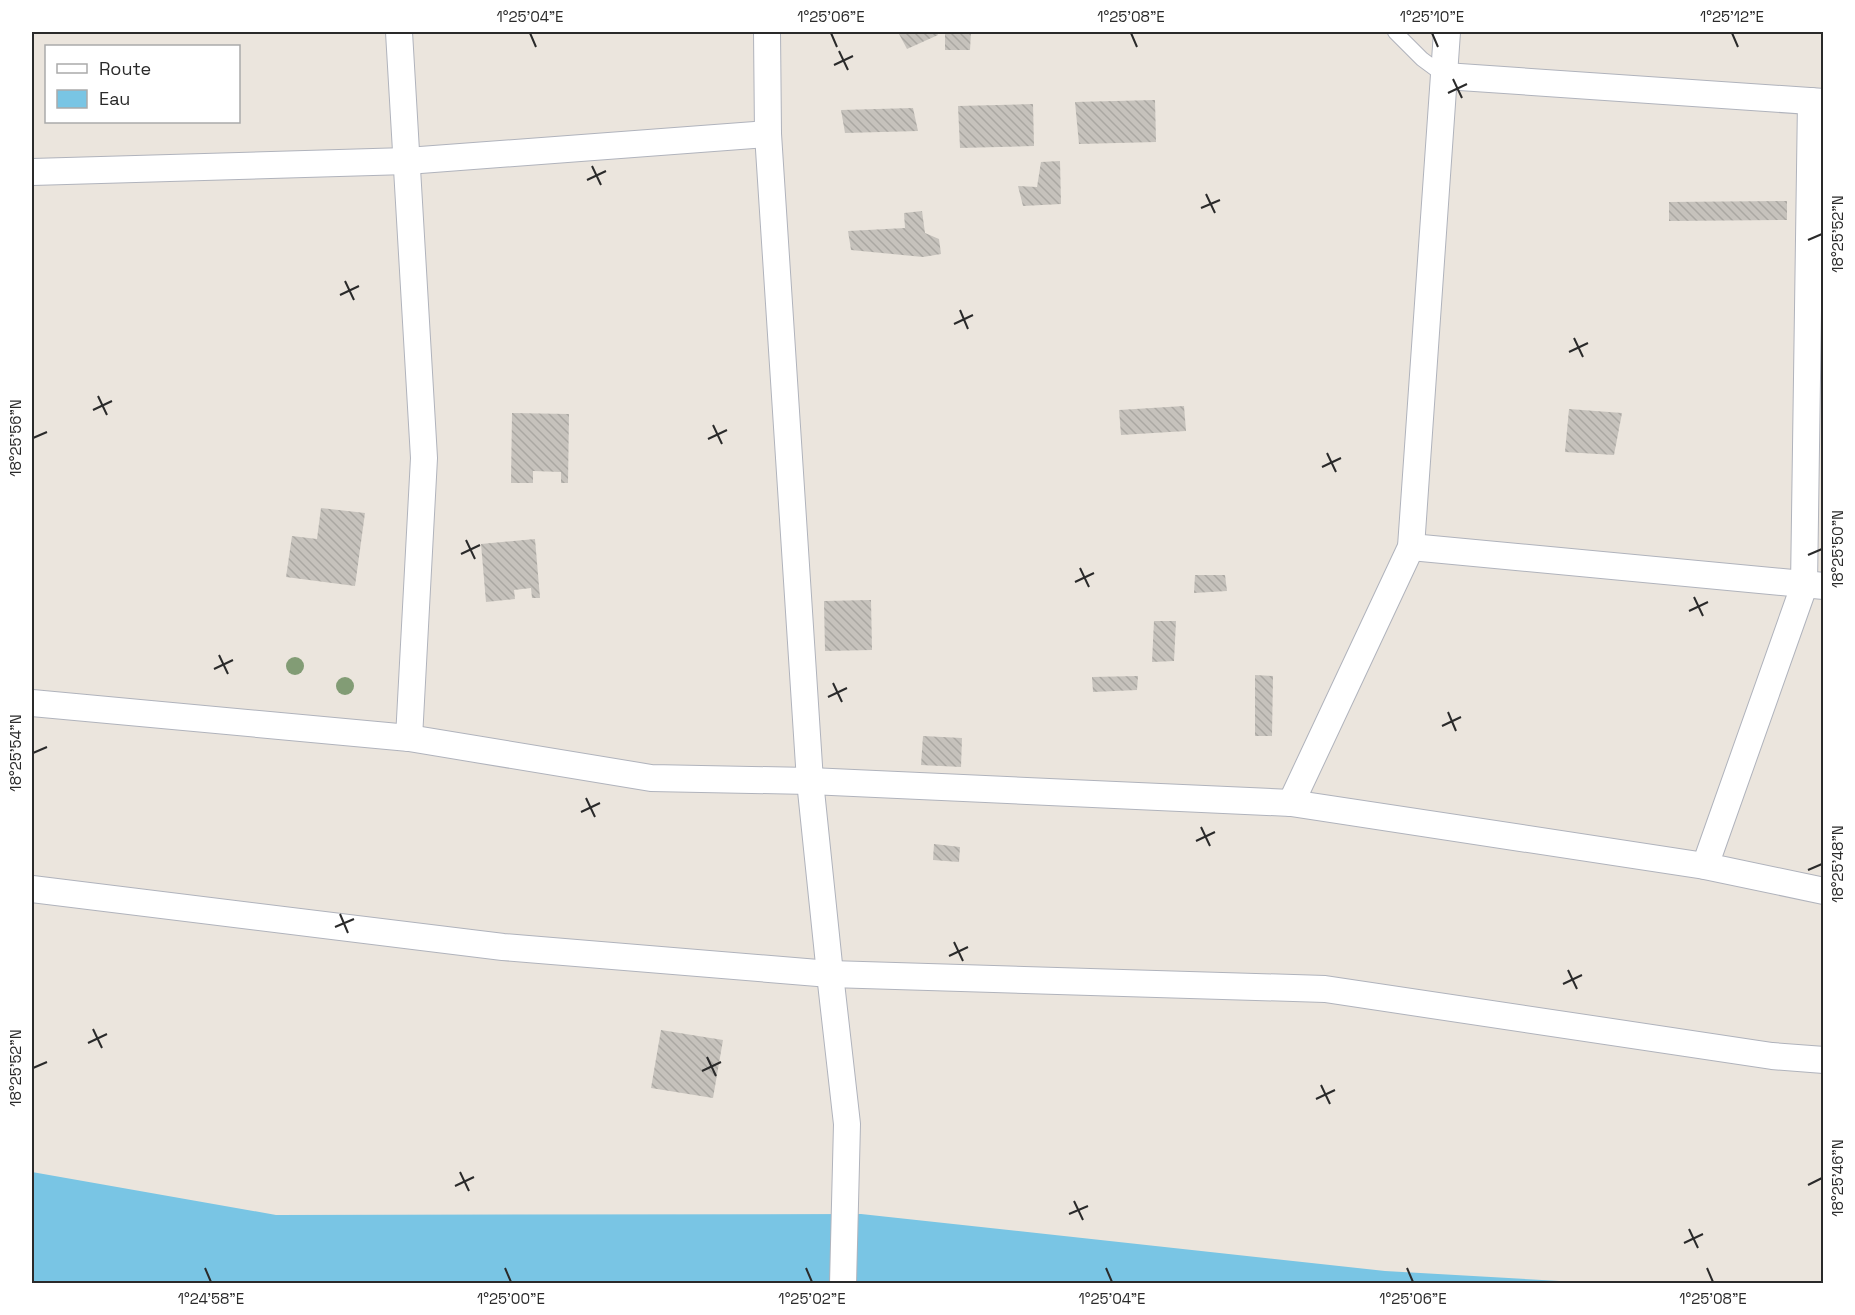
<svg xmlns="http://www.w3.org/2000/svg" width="1855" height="1315" viewBox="0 0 1855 1315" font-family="'Space Grotesk',sans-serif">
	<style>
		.water { fill: #79c5e4 }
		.building { fill: url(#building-back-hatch) }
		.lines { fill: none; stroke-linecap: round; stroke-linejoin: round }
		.lane-casing { stroke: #b0b3bc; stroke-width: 16 }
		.street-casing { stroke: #b0b3bc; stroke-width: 28 }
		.lane { stroke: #fff; stroke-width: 14 }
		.street { stroke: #fff; stroke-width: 26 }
		.tree { fill: #829c75 }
		.ticks { fill: none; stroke: #2a2a2a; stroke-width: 2 }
		.neatline { fill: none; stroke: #2a2a2a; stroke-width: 2 }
		.ticks-label { font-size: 15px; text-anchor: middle; fill: #2a2a2a }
	</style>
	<defs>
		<pattern id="building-back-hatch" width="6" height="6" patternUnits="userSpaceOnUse" patternTransform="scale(1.5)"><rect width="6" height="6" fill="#c6c2bc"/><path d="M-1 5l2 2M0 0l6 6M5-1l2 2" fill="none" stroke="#aaa7a2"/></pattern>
	</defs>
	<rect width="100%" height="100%" fill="#ebe5dd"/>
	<path class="water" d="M32 1172 276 1215 861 1214 1385 1271 1595 1283H32Z"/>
	<g class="building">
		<path d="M898 32H936L938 35 907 49Z"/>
		<path d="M945 32H971L970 50H945Z"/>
		<path d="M1155 100 1156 142 1079 144 1075 102Z"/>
		<path d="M1033 104 1034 146 960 148 958 106Z"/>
		<path d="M913 108 918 131 845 133 841 110Z"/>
		<path d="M1060 161 1061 204 1023 206 1018 186 1037 187 1041 162Z"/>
		<path d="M1787 201V220L1669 221V202Z"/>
		<path d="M922 211 925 233 939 239 941 254 923 257 851 250 848 231 905 228 904 213Z"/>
		<path d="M1184 406 1186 431 1121 435 1119 410Z"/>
		<path d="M1569 409 1622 413 1614 455 1565 452Z"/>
		<path d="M512 413 569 414 568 483H561V472L533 471V483H511Z"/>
		<path d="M321 508 365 513 355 586 286 577 292 536 317 539Z"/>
		<path d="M535 539 540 598H532L531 588 514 590 515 599 486 602 481 544Z"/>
		<path d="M1195 575H1225L1227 591 1194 593Z"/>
		<path d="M871 600 872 650 825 651 824 601Z"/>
		<path d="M1154 621H1176L1174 661 1152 662Z"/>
		<path d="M1255 675 1273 676 1272 736H1255Z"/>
		<path d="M1138 676 1137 690 1093 692 1092 677Z"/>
		<path d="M923 736 962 738 961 767 921 765Z"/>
		<path d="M934 844 960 847 959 862 933 860Z"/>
		<path d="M661 1030 723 1040 713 1098 651 1088Z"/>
	</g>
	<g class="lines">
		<defs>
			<path id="lane" d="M1395 32 1422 59 1445 76"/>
			<g id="street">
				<path d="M399 32 424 458 409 738"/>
				<path d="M767 32 768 134 810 781 830 974 847 1124 843 1284"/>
				<path d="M1445 76 1824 102"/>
				<path d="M32 172 407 161 768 134"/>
				<path d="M1411 547 1824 586"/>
				<path d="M32 703 409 738 651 778 810 781 1291 803 1705 866 1824 891"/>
				<path d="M1291 803 1411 547 1447 32"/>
				<path d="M1705 866 1804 586 1811 101"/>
				<path d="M32 889 503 947 830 974 1325 989 1772 1056 1824 1060"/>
			</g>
		</defs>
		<use href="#lane" class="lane-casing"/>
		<use href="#street" class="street-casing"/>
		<use href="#lane" class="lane"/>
		<use href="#street" class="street"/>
	</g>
	<g class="tree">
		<circle cx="295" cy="666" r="9"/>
		<circle cx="345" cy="686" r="9"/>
	</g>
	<path class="ticks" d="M530 33 536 47M831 33 837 47M1131 33 1137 47M1432 33 1438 47M1732 33 1738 47M839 51 848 70M834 65 853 56M1453 79 1462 98M1448 93 1467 84M592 166 601 185M587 180 606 171M1206 194 1215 213M1201 208 1220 200M1808 240 1822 234M345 281 354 300M340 295 359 286M960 310 968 329M954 324 973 315M1574 338 1583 357M1569 352 1588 343M98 396 107 415M93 410 112 401M713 425 722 444M33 438 47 432M708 439 727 430M1327 453 1336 472M1322 467 1341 458M466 540 475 559M461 554 480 545M1808 555 1822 549M1080 568 1089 587M1075 582 1094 573M1694 597 1703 616M1689 611 1708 602M219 655 228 674M214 669 233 660M833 683 842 702M828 697 847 688M1448 712 1456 731M1442 726 1461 717M33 753 47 747M586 798 595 817M581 812 600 803M1201 827 1210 846M1196 841 1215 832M1808 870 1822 864M340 914 348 933M335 927 354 919M954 942 963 961M949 956 968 947M1568 970 1577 989M1563 984 1582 975M93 1029 102 1048M88 1043 107 1034M707 1057 716 1076M33 1068 47 1062M702 1071 721 1062M1321 1085 1330 1104M1316 1099 1335 1090M460 1172 469 1191M1808 1185 1822 1178M455 1186 474 1177M1074 1201 1083 1220M1069 1214 1088 1206M1689 1229 1698 1248M1684 1243 1703 1234M205 1268 211 1282M505 1268 511 1282M806 1268 812 1282M1106 1268 1112 1282M1407 1268 1413 1282M1707 1268 1713 1282"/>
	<rect width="1855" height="1315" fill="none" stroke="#ffffff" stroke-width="66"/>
	<rect x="45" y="45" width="195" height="78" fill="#ffffff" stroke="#aaaaaa" stroke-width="1.5"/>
	<rect x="57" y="64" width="30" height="9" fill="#ffffff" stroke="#aaaaaa" stroke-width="1.5"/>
	<text x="99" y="75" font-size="18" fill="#2a2a2a">Route</text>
	<rect x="57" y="90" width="30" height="18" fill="#79c5e4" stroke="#aaaaaa" stroke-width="1.5"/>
	<text x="99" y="105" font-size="18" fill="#2a2a2a">Eau</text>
	<rect x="33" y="33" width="1789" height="1249" class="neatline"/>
	<g class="ticks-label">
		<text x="530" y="22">1°25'04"E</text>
		<text x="831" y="22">1°25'06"E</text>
		<text x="1131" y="22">1°25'08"E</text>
		<text x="1432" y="22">1°25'10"E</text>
		<text x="1732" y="22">1°25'12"E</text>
		<text transform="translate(1838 234) rotate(-90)" y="5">18°25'52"N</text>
		<text transform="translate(16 438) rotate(-90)" y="5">18°25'56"N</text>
		<text transform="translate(1838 549) rotate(-90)" y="5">18°25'50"N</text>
		<text transform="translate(16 753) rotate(-90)" y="5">18°25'54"N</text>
		<text transform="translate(1838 864) rotate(-90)" y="5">18°25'48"N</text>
		<text transform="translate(16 1068) rotate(-90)" y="5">18°25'52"N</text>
		<text transform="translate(1838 1178) rotate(-90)" y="5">18°25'46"N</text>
		<text x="211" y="1304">1°24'58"E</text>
		<text x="511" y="1304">1°25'00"E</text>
		<text x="812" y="1304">1°25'02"E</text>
		<text x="1112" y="1304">1°25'04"E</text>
		<text x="1413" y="1304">1°25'06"E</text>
		<text x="1713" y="1304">1°25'08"E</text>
	</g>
</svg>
